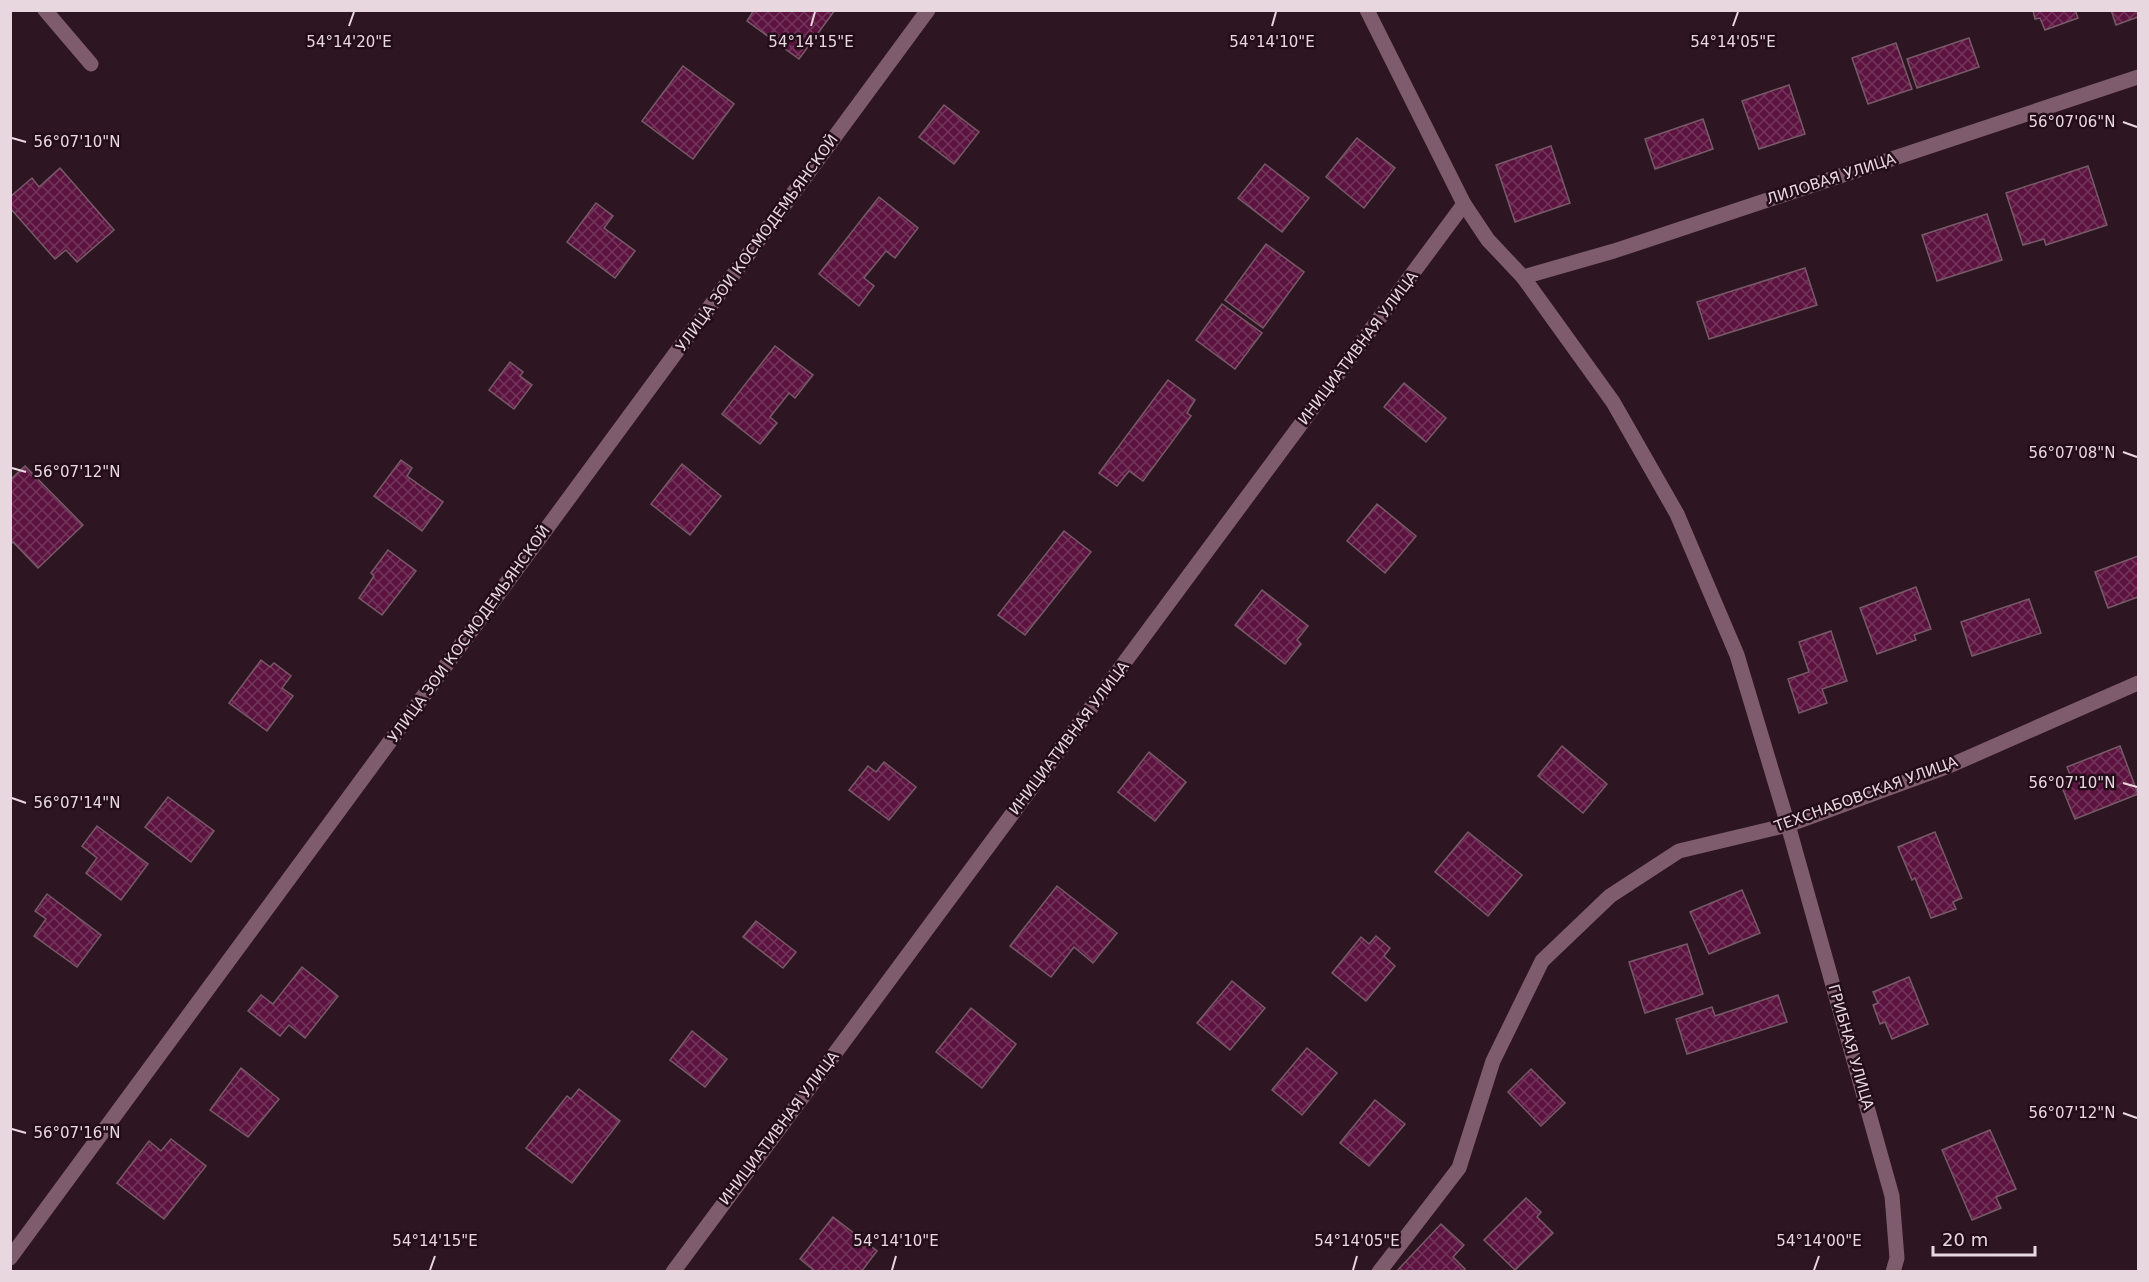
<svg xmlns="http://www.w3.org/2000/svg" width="2149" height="1282" viewBox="0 0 2149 1282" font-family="'DejaVu Sans',sans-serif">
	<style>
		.building { fill: url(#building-cross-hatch); stroke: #775a68; stroke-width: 1.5 }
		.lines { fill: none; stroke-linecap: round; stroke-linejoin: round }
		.minor { stroke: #7f5c6d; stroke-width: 15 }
		.ticks { fill: none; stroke: #e8d7df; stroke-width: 2 }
		.labels { text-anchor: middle; stroke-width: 5; stroke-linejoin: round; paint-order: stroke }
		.street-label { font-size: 15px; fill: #e8d7df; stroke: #230d19 }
		.ticks-label { font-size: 15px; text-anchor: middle; fill: #e8d7df; stroke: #230d19; stroke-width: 5; stroke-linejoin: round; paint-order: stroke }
	</style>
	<defs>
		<pattern id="building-cross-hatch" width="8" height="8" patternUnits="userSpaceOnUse" patternTransform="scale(1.5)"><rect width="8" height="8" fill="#5c133f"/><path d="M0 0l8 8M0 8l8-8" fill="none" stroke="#73355a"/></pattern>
	</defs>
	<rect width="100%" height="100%" fill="#2d1622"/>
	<g class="building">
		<path d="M754 10H835L799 59 747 21Z"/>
		<path d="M2033 10H2075L2078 18 2045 30 2040 18 2035 19Z"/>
		<path d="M2111 10H2138V17L2116 25Z"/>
		<path d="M1969 38 1979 67 1917 88 1907 59Z"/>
		<path d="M1896 43 1912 89 1868 104 1852 58Z"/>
		<path d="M683 66 734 104 693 159 642 121Z"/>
		<path d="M1789 85 1805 134 1759 149 1742 101Z"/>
		<path d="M944 105 979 132 954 164 919 137Z"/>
		<path d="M1703 119 1713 149 1655 169 1645 139Z"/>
		<path d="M1357 138 1395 168 1364 208 1326 177Z"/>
		<path d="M1551 146 1570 203 1515 222 1496 165Z"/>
		<path d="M1265 164 1309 198 1282 232 1238 198Z"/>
		<path d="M2088 166 2107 225 2046 245 2044 239 2023 245 2006 193Z"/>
		<path d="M60 168 114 230 77 262 66 250 55 259 10 208V197L32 178 39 187Z"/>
		<path d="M879 197 918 228 895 258 886 251 864 278 874 286 859 306 819 274Z"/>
		<path d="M596 203 613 216 604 228 635 251 615 278 567 242Z"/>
		<path d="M1987 214 2002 260 1937 281 1922 235Z"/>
		<path d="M1266 244 1304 272 1263 328 1225 300Z"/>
		<path d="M1805 268 1817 305 1709 339 1697 302Z"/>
		<path d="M1222 304 1262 333 1235 369 1196 340Z"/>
		<path d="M775 346 813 375 795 398 789 393 770 417 777 423 760 444 722 414Z"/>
		<path d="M510 362 523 372 520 376 532 385 514 409 489 390Z"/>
		<path d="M1168 380 1195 400 1187 413 1191 416 1143 481 1129 471 1117 486 1099 473Z"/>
		<path d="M1404 383 1446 418 1426 442 1384 407Z"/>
		<path d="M401 460 412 468 407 476 443 502 422 531 374 496Z"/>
		<path d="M682 464 721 496 690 535 651 504Z"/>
		<path d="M25 466 83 525 38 568 13 542 10 545V480Z"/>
		<path d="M1377 504 1416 536 1385 573 1347 541Z"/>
		<path d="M1064 531 1091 552 1025 635 998 615Z"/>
		<path d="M388 550 416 571 382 615 359 598 374 576 371 573Z"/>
		<path d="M2138 556V597L2108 608 2095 572Z"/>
		<path d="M1916 587 1931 629 1914 635 1916 640 1877 654 1860 608Z"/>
		<path d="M1262 590 1308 626 1297 640 1301 644 1285 664 1235 625Z"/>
		<path d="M2029 599 2041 633 1972 656 1961 622Z"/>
		<path d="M1831 631 1847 681 1822 689 1827 703 1799 713 1788 679 1809 672 1799 642Z"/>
		<path d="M261 660 270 667 274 663 291 676 282 688 293 696 267 731 229 703Z"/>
		<path d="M1562 746 1607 784 1583 813 1538 776Z"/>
		<path d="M2120 746 2138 794 2075 819 2061 785 2072 780 2067 767Z"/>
		<path d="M1149 752 1186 782 1155 821 1118 792Z"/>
		<path d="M884 762 916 787 889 820 849 790 868 766 876 772Z"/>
		<path d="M168 797 214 831 191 862 145 827Z"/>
		<path d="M97 826 148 864 121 900 86 873 97 858 82 846Z"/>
		<path d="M1468 832 1522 875 1488 916 1435 872Z"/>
		<path d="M1935 832 1962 898 1953 902 1956 909 1931 918 1915 878 1912 880 1898 847Z"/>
		<path d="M1057 886 1117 933 1093 963 1074 947 1051 977 1010 946Z"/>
		<path d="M1742 890 1760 933 1709 954 1690 912Z"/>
		<path d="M47 894 101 935 77 967 34 936 46 919 35 911Z"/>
		<path d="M756 921 796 952 783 968 743 937Z"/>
		<path d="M1376 936 1390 948 1384 956 1395 966 1366 1001 1332 973 1361 937 1369 944Z"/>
		<path d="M1687 944 1703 994 1645 1013 1629 962Z"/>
		<path d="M302 967 338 996 305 1038 289 1025 280 1036 248 1011 261 995 273 1004Z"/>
		<path d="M1909 977 1928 1024 1892 1039 1885 1022 1880 1024 1873 1005 1878 1003 1873 992Z"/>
		<path d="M1232 981 1265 1008 1230 1050 1197 1023Z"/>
		<path d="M1778 995 1787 1022 1687 1054 1676 1019 1712 1007 1715 1016Z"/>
		<path d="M971 1008 1016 1044 982 1088 936 1052Z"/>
		<path d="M692 1031 727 1059 705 1087 670 1060Z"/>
		<path d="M1307 1048 1337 1073 1302 1115 1272 1090Z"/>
		<path d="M241 1068 279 1099 248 1137 210 1110Z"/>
		<path d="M1531 1069 1565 1103 1541 1126 1508 1092Z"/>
		<path d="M579 1089 620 1121 572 1183 526 1148 567 1096 571 1099Z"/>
		<path d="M1375 1100 1405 1124 1369 1166 1340 1143Z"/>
		<path d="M1990 1130 2016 1189 1996 1197 2001 1208 1972 1220 1942 1150Z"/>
		<path d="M171 1139 206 1166 164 1219 117 1183 149 1141 161 1151Z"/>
		<path d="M1526 1198 1541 1212 1537 1217 1553 1233 1515 1270 1484 1240Z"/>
		<path d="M833 1217 877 1251 861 1272H816L800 1259Z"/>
		<path d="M1441 1224 1464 1245 1453 1257 1465 1269 1462 1272H1396Z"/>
	</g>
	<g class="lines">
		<g class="minor">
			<path d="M45 10 91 64"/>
			<path d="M1367 10 1464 204 1488 240 1523 277 1613 402 1677 514 1737 655 1788 825 1892 1196 1897 1258 1893 1272"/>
			<path d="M1523 277 1614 251 2138 77"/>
			<path d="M10 1258 928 10"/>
			<path d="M673 1272 1464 204"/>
			<path d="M1379 1272 1459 1168 1493 1061 1542 961 1610 896 1679 851 1788 825 1949 766 2138 683"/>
		</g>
	</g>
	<path class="ticks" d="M349 26 354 12M811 26 815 12M1272 26 1276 12M1733 26 1738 12M2123 122 2137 127M12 138 26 142M2123 452 2137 457M12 468 26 472M2123 783 2137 787M12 798 26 803M2123 1113 2137 1118M12 1129 26 1133M430 1270 435 1256M892 1270 896 1256M1353 1270 1357 1256M1814 1270 1819 1256"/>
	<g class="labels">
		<g class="street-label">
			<text transform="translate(1831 179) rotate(-18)" y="5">ЛИЛОВАЯ УЛИЦА</text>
			<text transform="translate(757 243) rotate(-54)" y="5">УЛИЦА ЗОИ КОСМОДЕМЬЯНСКОЙ</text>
			<text transform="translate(1358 348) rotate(-53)" y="5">ИНИЦИАТИВНАЯ УЛИЦА</text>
			<text transform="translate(469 634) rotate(-54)" y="5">УЛИЦА ЗОИ КОСМОДЕМЬЯНСКОЙ</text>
			<text transform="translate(1069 738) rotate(-53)" y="5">ИНИЦИАТИВНАЯ УЛИЦА</text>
			<text transform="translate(1866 794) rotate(-20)" y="5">ТЕХСНАБОВСКАЯ УЛИЦА</text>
			<text transform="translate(1851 1047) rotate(74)" y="5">ГРИБНАЯ УЛИЦА</text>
			<text transform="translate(779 1128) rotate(-53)" y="5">ИНИЦИАТИВНАЯ УЛИЦА</text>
		</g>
	</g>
	<g class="ticks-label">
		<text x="349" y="47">54°14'20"E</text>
		<text x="811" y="47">54°14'15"E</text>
		<text x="1272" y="47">54°14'10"E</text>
		<text x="1733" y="47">54°14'05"E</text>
		<text x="2072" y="127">56°07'06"N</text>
		<text x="77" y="147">56°07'10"N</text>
		<text x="2072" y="458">56°07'08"N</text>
		<text x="77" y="477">56°07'12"N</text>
		<text x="2072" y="788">56°07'10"N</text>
		<text x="77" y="808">56°07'14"N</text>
		<text x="2072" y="1118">56°07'12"N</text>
		<text x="77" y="1138">56°07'16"N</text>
		<text x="435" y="1246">54°14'15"E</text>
		<text x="896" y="1246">54°14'10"E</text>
		<text x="1357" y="1246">54°14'05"E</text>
		<text x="1819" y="1246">54°14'00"E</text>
	</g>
	<rect width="2149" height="1282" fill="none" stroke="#e8d7df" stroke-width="24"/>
	<path d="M1933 1246v9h102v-9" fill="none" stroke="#e8d7df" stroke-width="3"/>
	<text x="1942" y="1246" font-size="18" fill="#e8d7df" stroke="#230d19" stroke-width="4.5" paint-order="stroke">20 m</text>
</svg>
